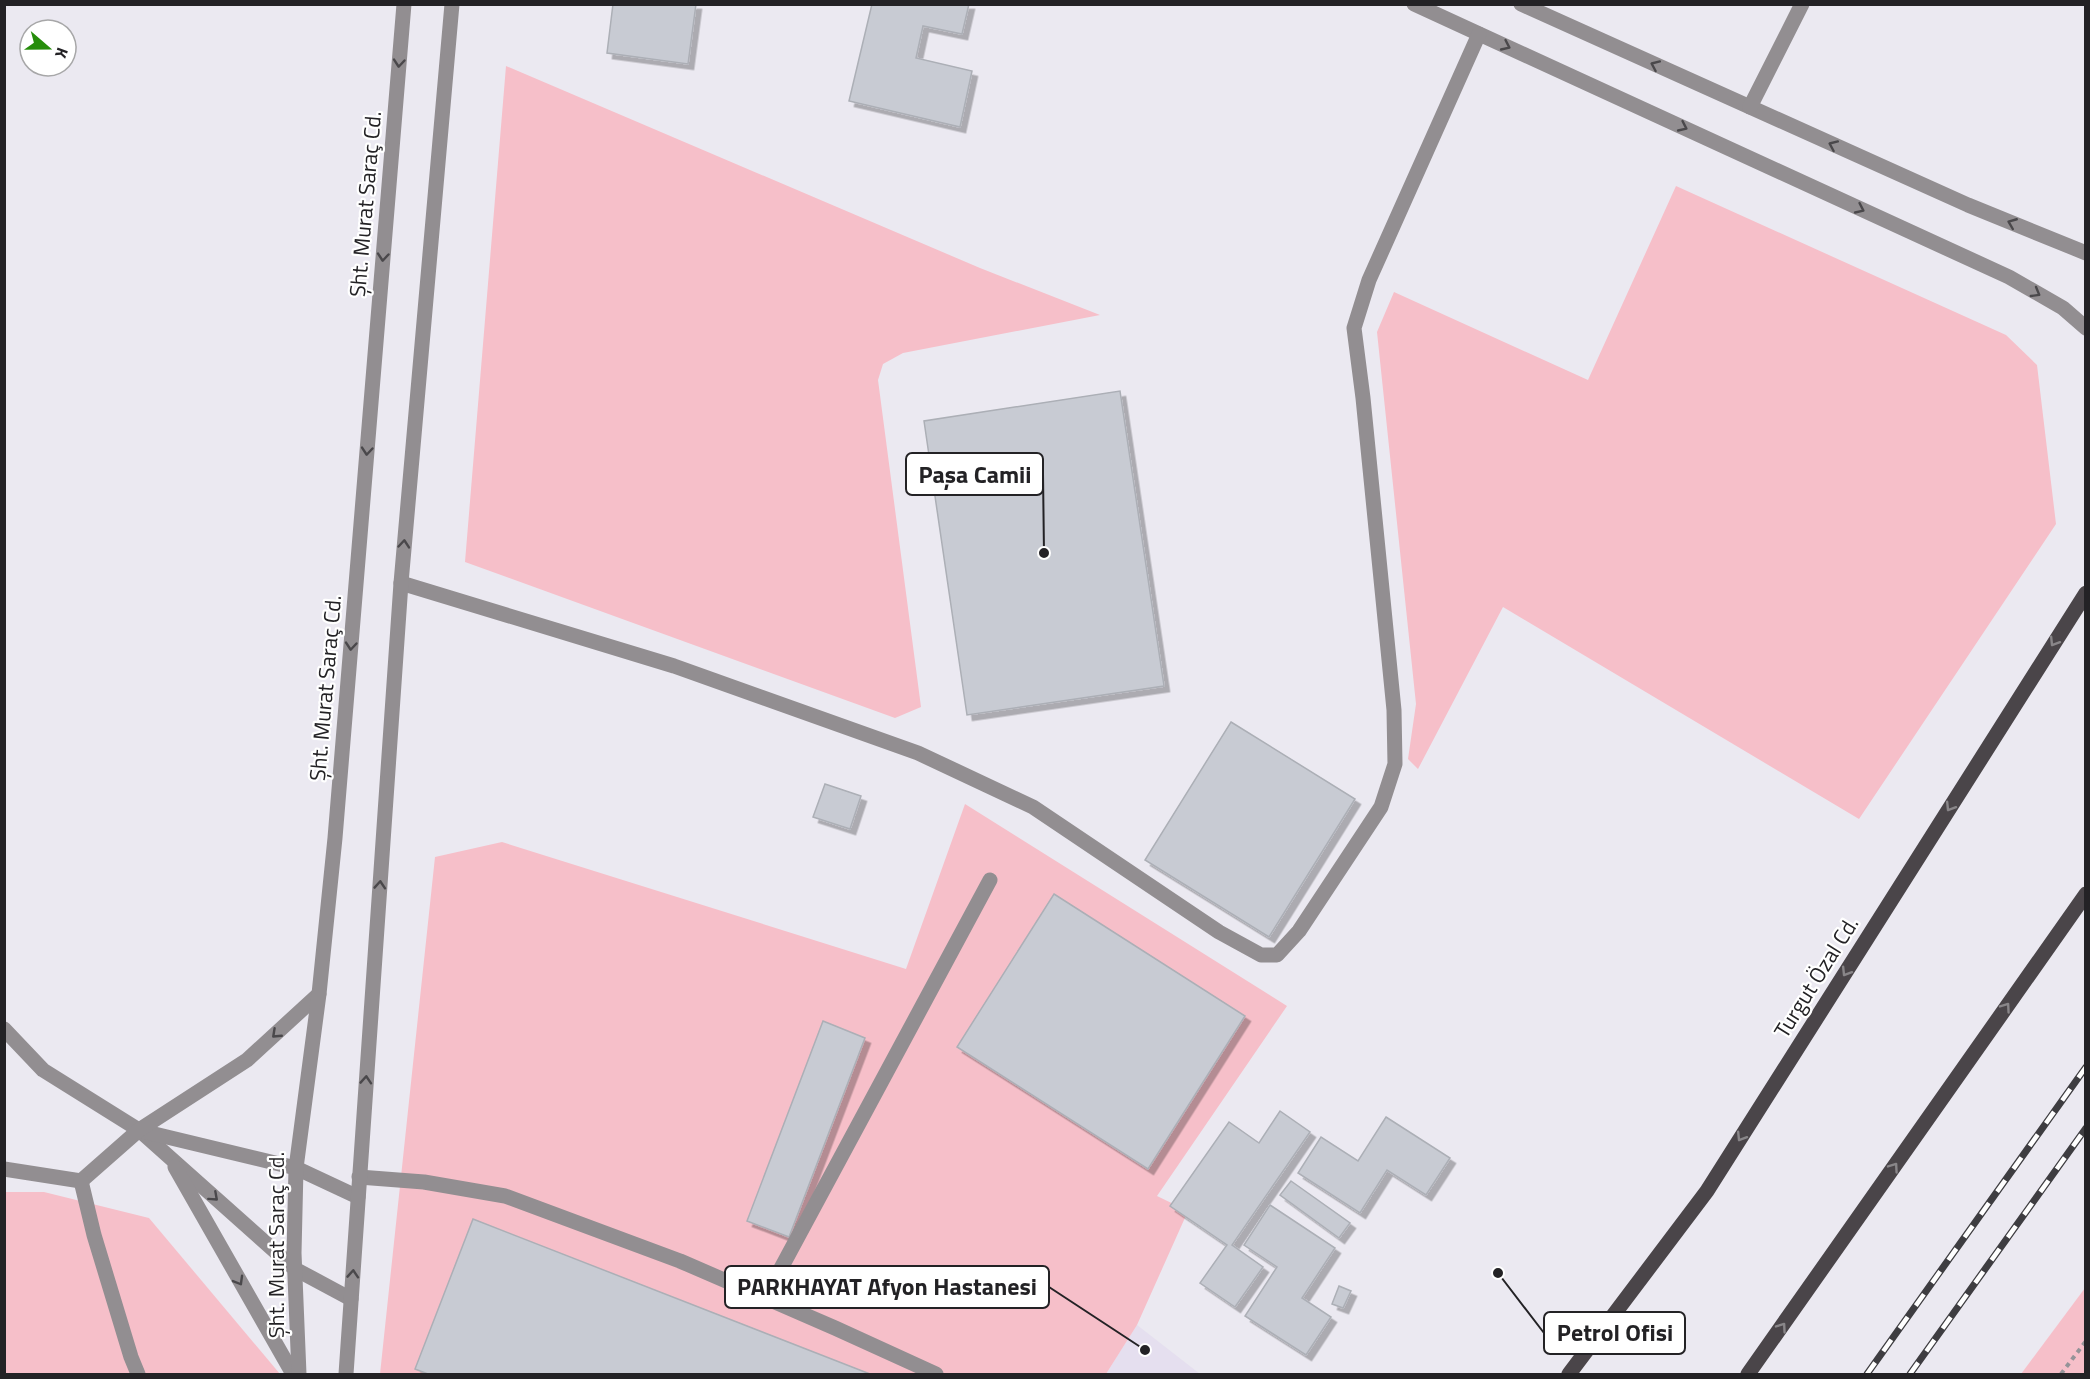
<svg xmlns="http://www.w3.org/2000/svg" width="2090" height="1379" viewBox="0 0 2090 1379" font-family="'Titillium Web',sans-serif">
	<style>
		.built { fill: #e5dfef }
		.green { fill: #f6bfc9 }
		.building { fill: #c8cbd3; stroke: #acafb6; stroke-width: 1.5; filter: url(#shadow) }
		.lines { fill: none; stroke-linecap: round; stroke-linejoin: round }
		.path { stroke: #949398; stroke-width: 4; stroke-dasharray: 4.5 4.5; stroke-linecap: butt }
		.minor { stroke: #928e91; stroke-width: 15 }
		.major { stroke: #4a4549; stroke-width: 15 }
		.rail-casing { stroke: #3e3d41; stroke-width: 7 }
		.rail { stroke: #fff; stroke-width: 4.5; stroke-dasharray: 14; stroke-linecap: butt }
		.oneway { stroke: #4a484b }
		.oneway2 { stroke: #898689 }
		.labels { text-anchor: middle; stroke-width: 4.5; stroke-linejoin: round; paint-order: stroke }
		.street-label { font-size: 22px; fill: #232225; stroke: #fff }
		.leader { fill: none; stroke: #232225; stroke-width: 2 }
		.callout-dot { fill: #232225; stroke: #fff; stroke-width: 2 }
		.callout { fill: #fff; stroke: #232225; stroke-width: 2 }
		.callout-label { font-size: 24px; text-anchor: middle; font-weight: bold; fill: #232225 }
	</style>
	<defs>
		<filter id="shadow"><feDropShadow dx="5.5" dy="5.5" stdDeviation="0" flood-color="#0004"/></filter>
	</defs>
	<rect width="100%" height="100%" fill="#ebe9f1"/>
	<path class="built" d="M1137 1325 1200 1374H1106Z"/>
	<g class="green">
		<path d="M506 66 980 268 1100 315 903 353 883 364 878 380 921 707 895 718 465 562Z"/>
		<path d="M1676 186 2006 335 2037 365 2056 524 1859 819 1503 607 1418 769 1408 759 1416 704 1377 332 1394 292 1588 380Z"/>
		<path d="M965 804 1287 1006 1157 1196 1188 1211 1137 1325 1106 1374H380L435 857 502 842 906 969Z"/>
		<path d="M5 1192H44L149 1218 280 1374H5Z"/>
		<path d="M2085 1288V1374H2021Z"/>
	</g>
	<g class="building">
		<path d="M613 4H696L688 64 607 53Z"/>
		<path d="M872 4H969L962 34 923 26 916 58 972 71 960 127 849 101Z"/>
		<path d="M1120 391 1164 686 967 715 924 421Z"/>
		<path d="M1231 722 1355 799 1269 937 1145 860Z"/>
		<path d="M825 784 861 796 850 829 813 817Z"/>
		<path d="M1054 894 1245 1016 1148 1169 957 1047Z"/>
		<path d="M823 1021 865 1038 789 1237 747 1221Z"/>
		<path d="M1280 1111 1310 1132 1232 1245 1263 1267 1235 1307 1200 1283 1227 1245 1170 1206 1229 1122 1259 1143Z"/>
		<path d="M1386 1117 1450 1158 1426 1195 1387 1170 1360 1213 1298 1173 1321 1137 1358 1161Z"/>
		<path d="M1291 1181 1350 1223 1339 1238 1280 1195Z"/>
		<path d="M1270 1205 1335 1248 1302 1298 1331 1317 1306 1355 1245 1316 1277 1267 1244 1245Z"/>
		<path d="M473 1219 870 1374H428L415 1369Z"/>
		<path d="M1339 1286 1351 1291 1343 1308 1332 1304Z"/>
	</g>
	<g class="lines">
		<path class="path" d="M2061 1374 2086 1341"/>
		<g class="minor">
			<path d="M1414 4 2009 277 2063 308 2086 328"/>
			<path d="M1521 4 1968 205 2086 253"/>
			<path d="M1750 107 1802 4"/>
			<path d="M401 583 674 666 918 753 1033 807 1219 932 1261 955H1277L1299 931 1381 807 1395 764 1394 710 1363 398 1354 328 1369 280 1479 34"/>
			<path d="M4 1029 43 1070 139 1130 295 1269 351 1299"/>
			<path d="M142 1131 296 1168 358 1197"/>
			<path d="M175 1167 293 1374"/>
			<path d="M4 1169 81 1181 139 1130 247 1060 319 994"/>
			<path d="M359 1177 424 1182 505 1196 680 1261 835 1328 936 1374"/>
			<path d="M81 1181 94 1235 131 1357 138 1374"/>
			<path d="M765 1298 990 880"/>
			<path d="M299 1374 294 1253 296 1168 319 994 335 838 404 4"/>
			<path d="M346 1374 401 583 452 4"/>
		</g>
		<g class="major">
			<path d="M1569 1374 1707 1191 2086 593"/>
			<path d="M1748 1374 2086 894"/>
		</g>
		<defs>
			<g id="rail">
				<path d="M1867 1374 2086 1067"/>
				<path d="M1910 1374 2086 1128"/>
			</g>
		</defs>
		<use href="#rail" class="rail-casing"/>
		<use href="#rail" class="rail"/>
	</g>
	<defs><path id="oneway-chevron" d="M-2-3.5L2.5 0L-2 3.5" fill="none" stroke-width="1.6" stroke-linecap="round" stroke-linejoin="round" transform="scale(1.5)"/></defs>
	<g class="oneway">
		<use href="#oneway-chevron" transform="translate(1506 46) rotate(25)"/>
		<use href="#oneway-chevron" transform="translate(399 63) rotate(95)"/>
		<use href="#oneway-chevron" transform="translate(1655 65) rotate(-156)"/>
		<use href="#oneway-chevron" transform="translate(1683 127) rotate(25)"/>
		<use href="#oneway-chevron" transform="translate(1833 145) rotate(-156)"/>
		<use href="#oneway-chevron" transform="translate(1860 209) rotate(25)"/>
		<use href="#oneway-chevron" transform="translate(2012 223) rotate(-158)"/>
		<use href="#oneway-chevron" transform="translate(383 257) rotate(95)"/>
		<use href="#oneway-chevron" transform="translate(2036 293) rotate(30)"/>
		<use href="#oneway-chevron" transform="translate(367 451) rotate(95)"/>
		<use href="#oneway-chevron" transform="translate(404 544) rotate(-85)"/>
		<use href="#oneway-chevron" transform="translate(351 646) rotate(95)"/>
		<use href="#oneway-chevron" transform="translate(380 885) rotate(-86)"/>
		<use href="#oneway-chevron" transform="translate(276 1034) rotate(137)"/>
		<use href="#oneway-chevron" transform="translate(366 1080) rotate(-86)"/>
		<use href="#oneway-chevron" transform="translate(214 1197) rotate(42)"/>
		<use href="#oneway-chevron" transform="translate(353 1274) rotate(-86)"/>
		<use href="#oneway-chevron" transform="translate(239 1281) rotate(60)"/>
	</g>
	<g class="oneway2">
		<use href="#oneway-chevron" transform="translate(2054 642) rotate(122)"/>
		<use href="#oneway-chevron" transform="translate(1950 807) rotate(122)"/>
		<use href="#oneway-chevron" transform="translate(1846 972) rotate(122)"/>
		<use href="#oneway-chevron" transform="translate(2006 1007) rotate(-55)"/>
		<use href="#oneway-chevron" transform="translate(1741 1137) rotate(122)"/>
		<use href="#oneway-chevron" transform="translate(1894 1167) rotate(-55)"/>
		<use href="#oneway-chevron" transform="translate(1782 1327) rotate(-55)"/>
	</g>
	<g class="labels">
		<g class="street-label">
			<text transform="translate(365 204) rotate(-85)" y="8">Şht. Murat Saraç Cd.</text>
			<text transform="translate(325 688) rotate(-85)" y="8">Şht. Murat Saraç Cd.</text>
			<text transform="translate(1816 977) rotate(-58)" y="8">Turgut Özal Cd.</text>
			<text transform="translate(276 1245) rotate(-90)" y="8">Şht. Murat Saraç Cd.</text>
		</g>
	</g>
	<path class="leader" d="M1044 553L1043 474M1145 1350L1049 1287M1498 1273L1544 1333"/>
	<g class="callout-dot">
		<circle cx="1044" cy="553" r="6"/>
		<circle cx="1145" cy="1350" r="6"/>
		<circle cx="1498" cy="1273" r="6"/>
	</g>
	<g class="callout">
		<rect x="906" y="453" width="137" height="42" rx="6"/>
		<rect x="725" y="1266" width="324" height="42" rx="6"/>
		<rect x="1544" y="1312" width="141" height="42" rx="6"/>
	</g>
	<g class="callout-label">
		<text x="975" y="483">Paşa Camii</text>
		<text x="887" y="1295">PARKHAYAT Afyon Hastanesi</text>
		<text x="1615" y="1341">Petrol Ofisi</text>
	</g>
	<rect width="2090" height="1379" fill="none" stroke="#232225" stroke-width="12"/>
	<g transform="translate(48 48) rotate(110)"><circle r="28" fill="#ffffff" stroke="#a7a7a8" stroke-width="1.5"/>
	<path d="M0-4.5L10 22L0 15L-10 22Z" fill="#268d0b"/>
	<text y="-9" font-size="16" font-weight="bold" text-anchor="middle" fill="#232225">K</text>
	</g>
</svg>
